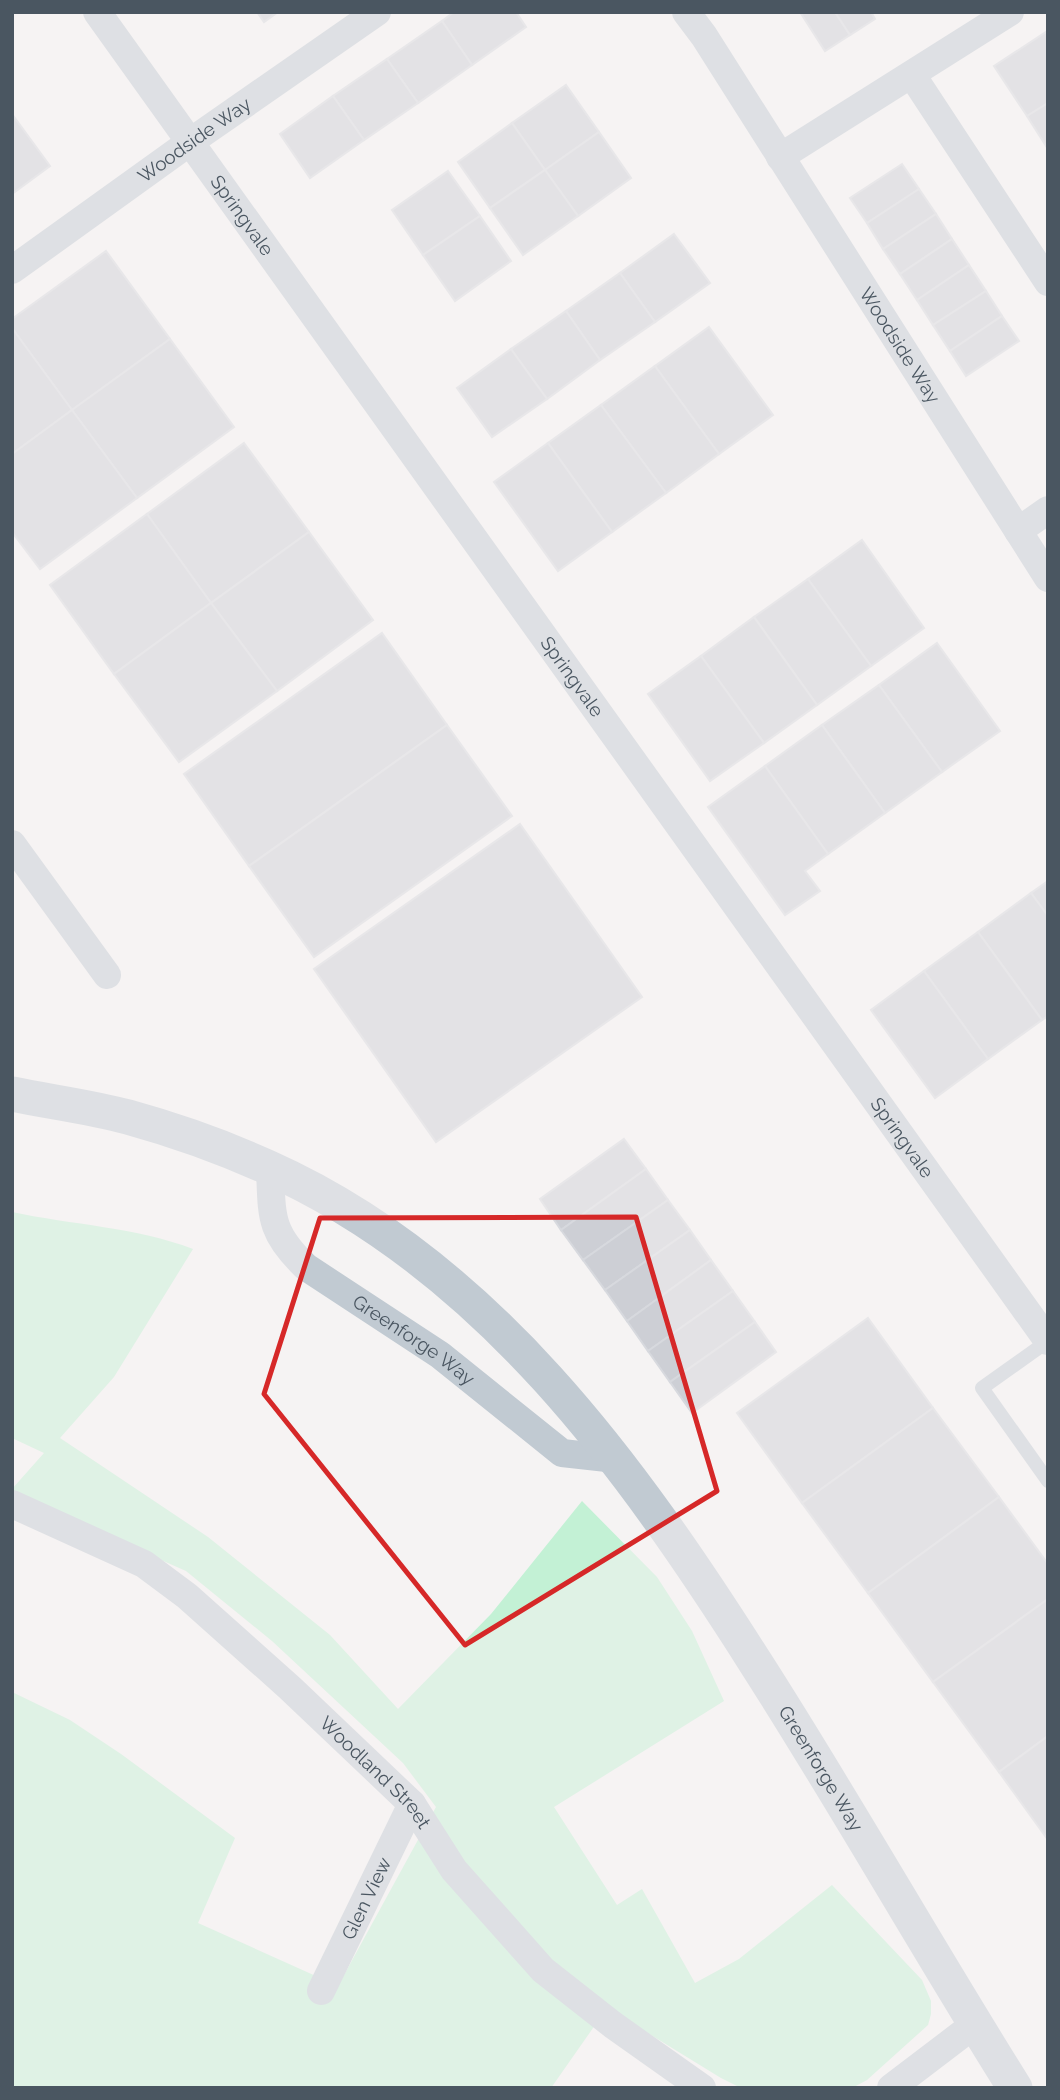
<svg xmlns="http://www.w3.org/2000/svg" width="1060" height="2100" viewBox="0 0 1060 2100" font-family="Raleway,sans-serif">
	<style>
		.green { fill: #c3f1d5 }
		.building { fill: #cdcfd5; stroke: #d7d9de; stroke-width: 2 }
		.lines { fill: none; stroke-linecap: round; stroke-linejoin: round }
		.service { stroke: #c1cad2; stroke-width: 14 }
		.minor { stroke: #c1cad2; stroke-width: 28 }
		.tertiary { stroke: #c1cad2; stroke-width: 35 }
		.marked { fill: none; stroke: #d62828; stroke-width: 5; stroke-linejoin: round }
		.labels { text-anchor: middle; stroke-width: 6; stroke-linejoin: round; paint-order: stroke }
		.street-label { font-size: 19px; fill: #4a5661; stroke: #fff }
	</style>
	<rect width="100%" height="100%" fill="#f5f3f3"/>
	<path class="green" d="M12 1212C72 1225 136 1227 193 1249L114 1377 60 1438 208 1537 330 1635 398 1709 491 1614 582 1501 657 1577 692 1631 724 1701 554 1807 617 1905 642 1889 695 1983 739 1959 832 1885 922 1980 931 2001V2014L928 2025 867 2080 852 2088H741L721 2078 607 2008 551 2088H12V1692L70 1720 121 1754 235 1838 198 1923 338 1986 436 1807 403 1763 272 1641 186 1571 12 1494V1489L44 1453 12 1438Z"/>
	<g class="building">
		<path d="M257 12H278L264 22Z"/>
		<path d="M454 12H516L526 27 472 65 442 21Z"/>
		<path d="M800 12H835L850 35 825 51Z"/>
		<path d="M835 12H871L875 19 850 35Z"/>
		<path d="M442 21 472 65 418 103 387 59Z"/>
		<path d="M1046 32 1048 35V103L1027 116 994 66Z"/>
		<path d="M387 59 418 103 364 140 333 96Z"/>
		<path d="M566 85 599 132 545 170 512 123Z"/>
		<path d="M333 96 364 140 310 178 280 134Z"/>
		<path d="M1048 103V149L1027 116Z"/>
		<path d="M12 114 50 166 12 194Z"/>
		<path d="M512 123 545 170 490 208 458 162Z"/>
		<path d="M599 132 631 178 578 216 545 170Z"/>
		<path d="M902 164 919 189 867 223 850 198Z"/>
		<path d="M545 170 578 216 523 255 490 208Z"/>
		<path d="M448 171 480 216 423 255 392 210Z"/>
		<path d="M919 189 936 214 883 249 867 223Z"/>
		<path d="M936 214 952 239 900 274 883 249Z"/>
		<path d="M480 216 511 261 455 301 423 255Z"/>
		<path d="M674 234 710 283 655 322 620 273Z"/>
		<path d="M952 239 969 265 917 300 900 274Z"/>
		<path d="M106 251 170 339 72 410 12 328V319Z"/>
		<path d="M969 265 986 291 933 325 917 300Z"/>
		<path d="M620 273 655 322 600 360 566 311Z"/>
		<path d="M986 291 1002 316 950 351 933 325Z"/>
		<path d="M566 311 600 360 547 399 511 349Z"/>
		<path d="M1002 316 1019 341 966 376 950 351Z"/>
		<path d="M709 327 773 415 719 454 655 366Z"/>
		<path d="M12 328 72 410 12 454Z"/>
		<path d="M170 339 234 427 137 498 72 410Z"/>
		<path d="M511 349 547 399 492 437 457 388Z"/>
		<path d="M655 366 719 454 666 493 601 405Z"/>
		<path d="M601 405 666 493 612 532 548 443Z"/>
		<path d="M72 410 137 498 40 569 12 532V454Z"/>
		<path d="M244 443 309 532 211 603 147 514Z"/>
		<path d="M548 443 612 532 558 571 494 482Z"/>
		<path d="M147 514 211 603 114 674 50 585Z"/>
		<path d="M309 532 373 620 277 691 211 603Z"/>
		<path d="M862 540 924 628 871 666 808 579Z"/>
		<path d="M808 579 871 666 817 705 754 617Z"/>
		<path d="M211 603 277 691 179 762 114 674Z"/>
		<path d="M754 617 817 705 764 743 701 656Z"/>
		<path d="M382 633 447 725 249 866 184 774Z"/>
		<path d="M937 643 1000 731 942 772 879 685Z"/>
		<path d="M701 656 764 743 710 781 648 694Z"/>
		<path d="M879 685 942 772 885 813 822 725Z"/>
		<path d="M447 725 512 816 314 957 249 866Z"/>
		<path d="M822 725 885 813 828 854 765 766Z"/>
		<path d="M765 766 828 854 805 871 820 891 785 915 708 807Z"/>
		<path d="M520 824 642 997 436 1142 314 969Z"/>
		<path d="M1048 881V916L1031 893Z"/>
		<path d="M1031 893 1048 916V1016L1042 1020 978 932Z"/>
		<path d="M978 932 1042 1020 988 1059 924 971Z"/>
		<path d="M924 971 988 1059 935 1098 871 1010Z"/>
		<path d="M624 1139 646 1169 561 1230 540 1199Z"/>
		<path d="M646 1169 668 1200 583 1260 561 1230Z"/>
		<path d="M668 1200 690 1230 605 1290 583 1260Z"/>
		<path d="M690 1230 711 1260 627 1321 605 1290Z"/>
		<path d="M711 1260 733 1291 648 1351 627 1321Z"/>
		<path d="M733 1291 755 1322 670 1382 648 1351Z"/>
		<path d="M868 1318 933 1408 802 1503 737 1413Z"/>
		<path d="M755 1322 776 1352 692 1413 670 1382Z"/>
		<path d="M933 1408 999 1497 868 1593 802 1503Z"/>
		<path d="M999 1497 1048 1564V1599L933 1682 868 1593Z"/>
		<path d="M1048 1599V1736L999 1772 933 1682Z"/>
		<path d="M1048 1736V1840L999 1772Z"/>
	</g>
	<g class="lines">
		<path class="service" d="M1048 1341 982 1388 1048 1481"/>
		<g class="minor">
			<path id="s1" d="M97 12 1048 1341"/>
			<path id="s2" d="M686 12 704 36 1048 578"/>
			<path d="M912 75 1048 282"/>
			<path d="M780 157 1010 12"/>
			<path id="s3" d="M12 270 190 142 377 12"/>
			<path d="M1018 531 1048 510"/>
			<path d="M12 844 107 975"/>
			<path id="s4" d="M270 1168C272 1216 269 1232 306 1267L440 1355 562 1453 616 1459"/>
			<path id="s5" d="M12 1504 144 1564 187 1596 290 1688 412 1804 454 1870 543 1970 613 2025 702 2088"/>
			<path id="s6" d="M321 1991 412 1804"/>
			<path d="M891 2088 975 2024"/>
		</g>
		<path class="tertiary" id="s7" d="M12 1094C51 1102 91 1107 128 1117 175 1130 223 1147 267 1167 487 1265 632 1468 757 1665 846 1804 927 1948 1015 2088"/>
	</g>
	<path d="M0 0H1060V2100H0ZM636 1217 717 1491 465 1645 264 1394 320 1218Z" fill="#f5f3f3" fill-opacity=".55" fill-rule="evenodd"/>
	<path class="marked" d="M636 1217 717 1491 465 1645 264 1394 320 1218Z"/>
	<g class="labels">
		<g class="street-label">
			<text dy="7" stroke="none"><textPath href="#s3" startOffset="224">Woodside Way</textPath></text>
			<text dy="7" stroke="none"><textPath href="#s1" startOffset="250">Springvale</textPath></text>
			<text dy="7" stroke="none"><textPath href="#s2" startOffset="396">Woodside Way</textPath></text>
			<text dy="7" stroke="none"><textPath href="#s1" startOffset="817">Springvale</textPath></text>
			<text dy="7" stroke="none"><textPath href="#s1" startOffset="1384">Springvale</textPath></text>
			<text dy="7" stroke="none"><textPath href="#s4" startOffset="240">Greenforge Way</textPath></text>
			<text dy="7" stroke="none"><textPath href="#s7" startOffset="1097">Greenforge Way</textPath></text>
			<text dy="7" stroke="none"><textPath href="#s5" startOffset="457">Woodland Street</textPath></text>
			<text dy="7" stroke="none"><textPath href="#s6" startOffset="103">Glen View</textPath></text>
		</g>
	</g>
	<rect width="1060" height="2100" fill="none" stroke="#4a5661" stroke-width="28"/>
</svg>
